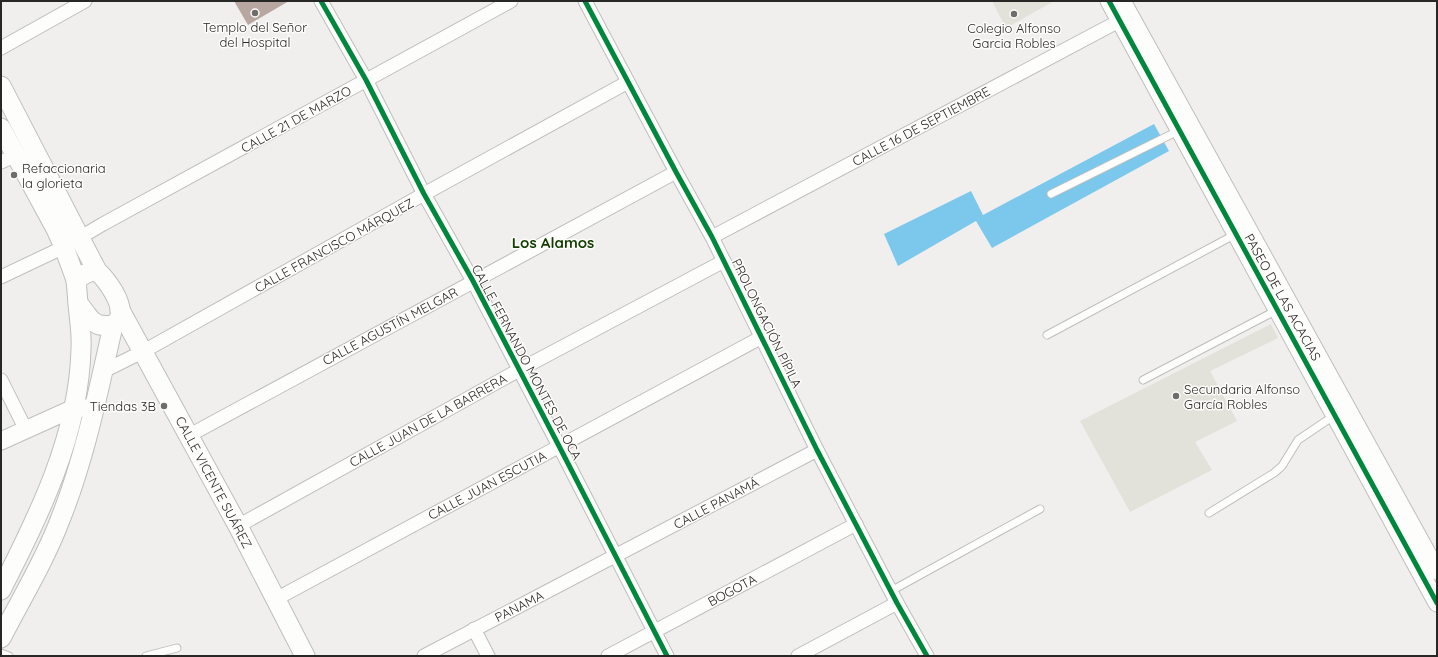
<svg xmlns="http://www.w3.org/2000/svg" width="1438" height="657" viewBox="0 0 1438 657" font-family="Quicksand,sans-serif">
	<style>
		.built { fill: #e2e1da }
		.water { fill: #7cc8ed }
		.building { fill: #b8a6a1 }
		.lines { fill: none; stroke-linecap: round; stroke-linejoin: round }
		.service-casing { stroke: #bebebc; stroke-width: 9 }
		.minor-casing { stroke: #bebebc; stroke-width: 15 }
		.tertiary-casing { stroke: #bebebc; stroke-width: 19 }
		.secondary-casing { stroke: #bebebc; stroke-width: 21 }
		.service { stroke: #fdfdfc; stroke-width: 7 }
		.minor { stroke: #fdfdfc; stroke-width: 13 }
		.tertiary { stroke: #fdfdfc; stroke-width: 17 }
		.secondary { stroke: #fdfdfc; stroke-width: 19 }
		.cycleway-casing { stroke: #fefdfa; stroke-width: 8 }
		.cycleway { stroke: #00873e; stroke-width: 5 }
		.poi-dot { fill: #6d6d6c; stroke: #fefdfa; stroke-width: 1.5 }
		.labels { text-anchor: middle; stroke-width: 3; stroke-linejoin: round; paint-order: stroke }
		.poi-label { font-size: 13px; fill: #272726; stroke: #fefdfa }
		.street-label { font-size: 13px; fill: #272726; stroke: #fefdfa }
		.quarter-label { font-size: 15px; font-weight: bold; fill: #113d00; stroke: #fefdfa }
	</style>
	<rect width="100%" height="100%" fill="#f0efee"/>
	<g class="built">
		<path d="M992 1H1054L1006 28Z"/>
		<path d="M1271 324 1278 338 1210 371 1237 421 1195 442 1212 470 1130 512 1080 421Z"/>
	</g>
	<path class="water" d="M1154 124 1169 151 992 248 976 221 898 266 884 234 971 191 983 215Z"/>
	<path class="building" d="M234 1H289L248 25Z"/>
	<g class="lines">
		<defs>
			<g id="service">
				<path d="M1051 194 1180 130"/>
				<path d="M1047 335 1236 234"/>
				<path d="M1143 380 1277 310"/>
				<path d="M1209 513 1274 473 1282 466 1298 440 1335 415"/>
				<path d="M891 591 1040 509"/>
				<path d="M1 653 9 656"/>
				<path d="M146 656 177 648"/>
			</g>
			<g id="minor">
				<path d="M321 1 366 80 424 194 473 281 559 446 667 656"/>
				<path d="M585 1 676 172 712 237 817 450 897 603 927 656"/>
				<path d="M1 48 85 1"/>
				<path d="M1 162 16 155"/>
				<path d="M712 237 1119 21 1127 16"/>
				<path d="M1 277 64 247 103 224 511 1"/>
				<path d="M102 372 144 351 424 194 628 82"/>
				<path d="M1 380 26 430"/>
				<path d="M188 436 676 172"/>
				<path d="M238 526 519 370 724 261"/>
				<path d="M276 599 762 337"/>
				<path d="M474 629 488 656"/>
				<path d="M424 656 817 450"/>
				<path d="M608 656 856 524"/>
				<path d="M798 656 897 603"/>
			</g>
			<g id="tertiary">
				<path d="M1109 1 1437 603"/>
				<path d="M1122 1 1437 571"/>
				<path d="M1 441 74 408H94"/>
			</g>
			<g id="secondary">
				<path d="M1 86 97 271C107 280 123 302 120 316 119 320 115 323 113 326L99 325 92 321 87 315 78 303 76 280C83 275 88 271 97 271"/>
				<path d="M1 128 56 229 64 247 76 280"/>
				<path d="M120 310 238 526 305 656"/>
				<path d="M1 590C39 515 79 435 81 349 82 333 79 318 78 303"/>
				<path d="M1 638C21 599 45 560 60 520 85 458 98 392 113 326"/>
			</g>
		</defs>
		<use href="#service" class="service-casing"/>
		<use href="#minor" class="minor-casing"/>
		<use href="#tertiary" class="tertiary-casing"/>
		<use href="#secondary" class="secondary-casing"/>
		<use href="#service" class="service"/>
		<use href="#minor" class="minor"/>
		<use href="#tertiary" class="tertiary"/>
		<use href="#secondary" class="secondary"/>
		<defs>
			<g id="cycleway">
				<path d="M321 1 366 80 424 194 473 281 559 446 667 656"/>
				<path d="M585 1 676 172 712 237 817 450 897 603 927 656"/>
				<path d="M1109 1 1437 603"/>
			</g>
		</defs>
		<use href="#cycleway" class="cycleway-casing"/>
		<use href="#cycleway" class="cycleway"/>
	</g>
	<g class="poi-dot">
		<circle cx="255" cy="13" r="4"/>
		<circle cx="1014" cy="14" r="4"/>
		<circle cx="14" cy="175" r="4"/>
		<circle cx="1176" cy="396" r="4"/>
		<circle cx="164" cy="406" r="4"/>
	</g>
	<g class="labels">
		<g class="poi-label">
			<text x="255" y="32">Templo del Señor<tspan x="255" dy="15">del Hospital</tspan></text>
			<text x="1014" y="33">Colegio Alfonso<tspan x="1014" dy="15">Garcia Robles</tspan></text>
			<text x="22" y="173" text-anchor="start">Refaccionaria<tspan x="22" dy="15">la glorieta</tspan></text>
			<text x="1184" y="394" text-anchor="start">Secundaria Alfonso<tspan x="1184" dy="15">García Robles</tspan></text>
			<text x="156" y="411" text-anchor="end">Tiendas 3B</text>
		</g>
		<g class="street-label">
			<text transform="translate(296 119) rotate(-29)" y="5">CALLE 21 DE MARZO</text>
			<text transform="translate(921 126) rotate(-28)" y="5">CALLE 16 DE SEPTIEMBRE</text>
			<text transform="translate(334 245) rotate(-29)" y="5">CALLE FRANCISCO MÁRQUEZ</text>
			<text transform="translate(1283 297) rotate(61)" y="5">PASEO DE LAS ACACIAS</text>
			<text transform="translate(767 323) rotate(64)" y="5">PROLONGACIÓN PÍPILA</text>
			<text transform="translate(390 326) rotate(-28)" y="5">CALLE AGUSTÍN MELGAR</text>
			<text transform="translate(527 362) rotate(62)" y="5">CALLE FERNANDO MONTES DE OCA</text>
			<text transform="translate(428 420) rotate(-29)" y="5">CALLE JUAN DE LA BARRERA</text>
			<text transform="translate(214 482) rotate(62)" y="5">CALLE VICENTE SUÁREZ</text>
			<text transform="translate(487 485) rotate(-28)" y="5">CALLE JUAN ESCUTIA</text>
			<text transform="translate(716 503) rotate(-28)" y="5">CALLE PANAMÁ</text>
			<text transform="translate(732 590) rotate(-28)" y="5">BOGOTA</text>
			<text transform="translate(519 606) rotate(-27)" y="5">PANAMA</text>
		</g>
		<g class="quarter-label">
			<text x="553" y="248">Los Alamos</text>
		</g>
	</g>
	<rect width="1438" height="657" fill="none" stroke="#272726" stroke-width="4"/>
</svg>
